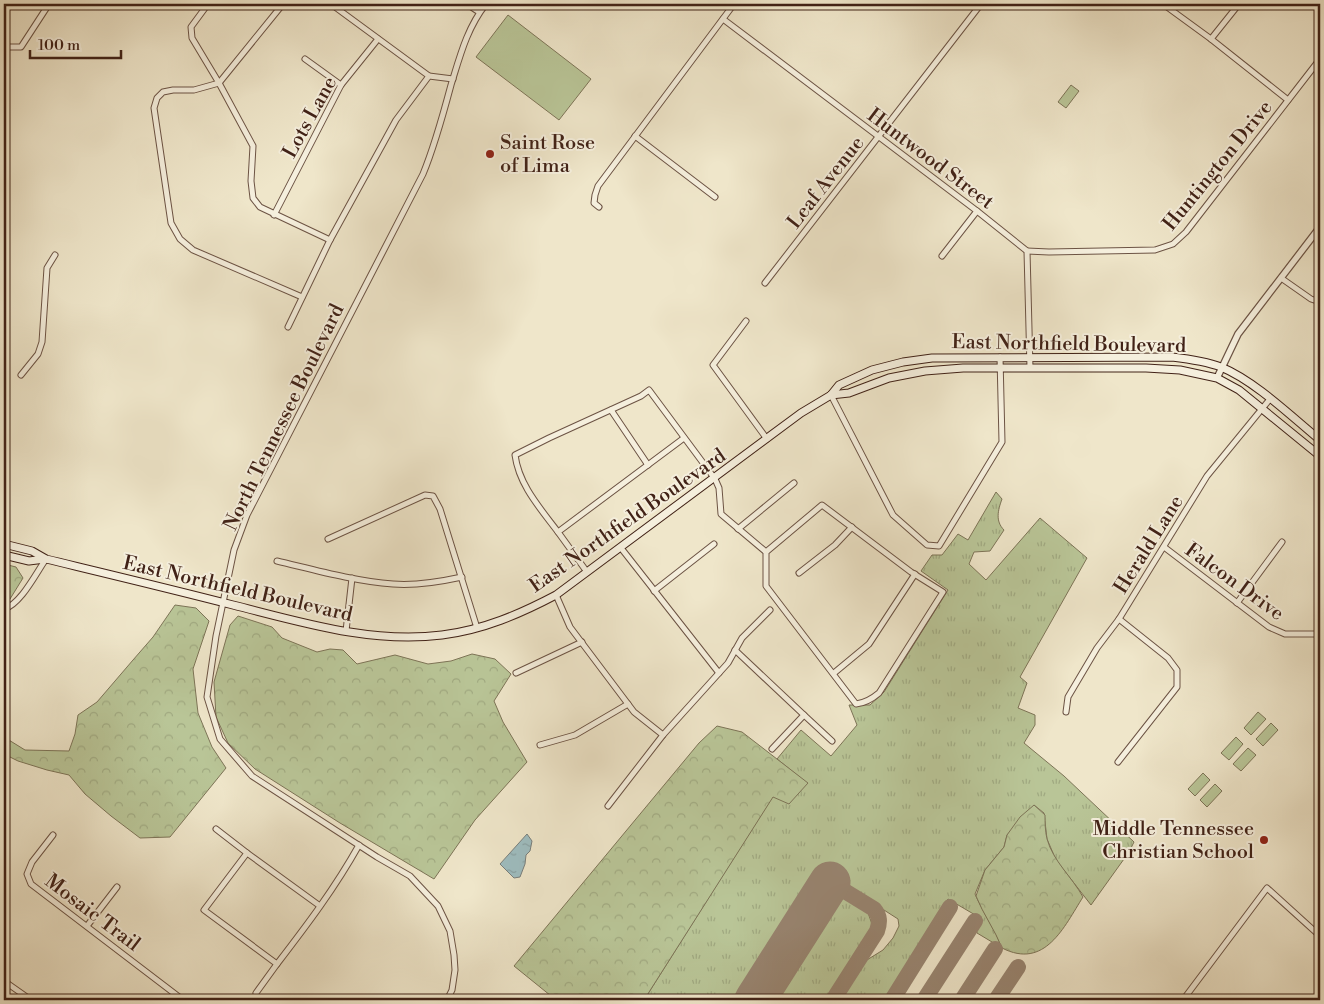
<svg xmlns="http://www.w3.org/2000/svg" width="1324" height="1004" viewBox="0 0 1324 1004" font-family="'Libre Bodoni',serif">
	<style>
		.grass { fill: url(#grass-tufts); stroke: #7d7457 }
		.forest { fill: url(#forest-crowns); stroke: #7d7457 }
		.pitch { fill: #b9c597; stroke: #7d7457 }
		.water { fill: url(#water-ripples); stroke: #797f7c }
		.lines { fill: none; stroke-linecap: round; stroke-linejoin: round }
		.taxiway { stroke: #988470; stroke-width: 16 }
		.runway { stroke: #988470; stroke-width: 41 }
		.minor-casing { stroke: #6c5344; stroke-width: 7 }
		.tertiary-casing { stroke: #6c5344; stroke-width: 8 }
		.secondary-casing { stroke: #412217; stroke-width: 9 }
		.minor { stroke: #f5efdd; stroke-width: 5 }
		.tertiary { stroke: #f5efdd; stroke-width: 5.5 }
		.secondary { stroke: #f5efdd; stroke-width: 7 }
		.poi-dot { fill: #8f2418; stroke: #f5efdd; stroke-width: 2 }
		.labels { text-anchor: middle; stroke-width: 4; stroke-linejoin: round; paint-order: stroke }
		.street-label { font-size: 20px; fill: #412217; stroke: #f5efdd }
		.poi-label { font-size: 20px; fill: #412217; stroke: #f5efdd; text-anchor: start }
	</style>
	<defs>
		<pattern id="grass-tufts" width="24" height="20" patternUnits="userSpaceOnUse" patternTransform="scale(1.25)"><rect width="24" height="20" fill="#b9c597"/><path d="M3 7l-1-3M5 7V3M7 7l1-3M15 17l-1-3M17 17v-4M19 17l1-3" fill="none" stroke="#a0a981"/></pattern>
		<pattern id="forest-crowns" width="20" height="18" patternUnits="userSpaceOnUse" patternTransform="scale(1.25)"><rect width="20" height="18" fill="#b9c597"/><path d="M2 6a3 3 0 1 1 6 0M12 15a3 3 0 1 1 6 0" fill="none" stroke="#a0a981"/></pattern>
		<pattern id="water-ripples" width="26" height="14" patternUnits="userSpaceOnUse" patternTransform="scale(1.25)"><rect width="26" height="14" fill="#9ebdc0"/><path d="M2 4q2-2 4 0t4 0M15 11q2-2 4 0t4 0" fill="none" stroke="#89a2a4"/></pattern>
	</defs>
	<rect width="100%" height="100%" fill="#efe6ca"/>
	<filter id="stains"><feTurbulence type="fractalNoise" baseFrequency=".004" numOctaves="4"/><feColorMatrix values="0 0 0 0 .2 0 0 0 0 .09 0 0 0 0 .02 0 0 0 .5 -.17"/></filter>
	<radialGradient id="worn" r=".72"><stop offset=".6" stop-color="#630" stop-opacity="0"/><stop offset="1" stop-color="#630" stop-opacity=".3"/></radialGradient>
	<g class="grass">
		<path d="M996 492 1002 499C998 510 995 521 1004 530L990 551 974 552 969 564 986 580 1040 518 1087 558 1020 677 1027 683 1018 708 1035 715V725L1024 743 1064 776 1134 842 1129 852 1091 905 1056 860 1047 839 1044 813 1034 805 1007 835 1004 847 985 870 975 894C983 913 995 929 1002 948L977 933 976 929 982 919 948 899 884 1000H839L862 963 883 950 893 938 899 926 898 919 820 869 737 1000H644L773 796 807 783 777 759 801 730 831 756 857 725 849 705H870L884 692 948 590 921 571 932 555H942L958 534 968 540Z"/>
		<path d="M845 898 867 910 873 927 827 1000H770L833 900Z"/>
	</g>
	<g class="forest">
		<path d="M4 564 16 567 23 578 10 599 4 601Z"/>
		<path d="M175 605 196 608 209 621 193 669 198 713 212 747 226 768 170 837 140 838 111 816 85 794 69 775 47 770 18 761 4 754V737L25 750 69 751 75 734 78 715 97 702 133 660 153 637Z"/>
		<path d="M238 616 272 627 282 638 317 652 330 649 343 650 357 664 395 655 428 664 451 661 472 654 495 659 511 674 494 701 503 722 527 762 475 820 434 879 340 823 255 769 228 743 216 717 214 682 230 625Z"/>
		<path d="M717 726 742 732 808 783 789 804 773 797 644 1000H556L514 966 699 743Z"/>
		<path d="M1034 805 1045 815C1045 822 1045 831 1047 839 1053 861 1072 877 1083 897 1064 927 1045 970 1002 948 995 930 983 914 976 896L985 870 1004 847 1007 835 1020 817Z"/>
	</g>
	<g class="pitch">
		<path d="M508 15 591 79 559 120 476 57Z"/>
		<path d="M1071 85 1079 91 1066 108 1058 102Z"/>
		<path d="M1258 712 1266 719 1251 735 1244 728Z"/>
		<path d="M1271 723 1278 730 1263 746 1256 739Z"/>
		<path d="M1236 737 1243 744 1229 760 1221 753Z"/>
		<path d="M1248 748 1256 755 1241 771 1233 764Z"/>
		<path d="M1203 773 1210 780 1195 796 1188 789Z"/>
		<path d="M1215 784 1222 791 1207 807 1200 800Z"/>
	</g>
	<path class="water" d="M527 834 532 841 530 851 526 855 525 864 520 877 514 878 500 864Z"/>
	<g class="lines">
		<g class="taxiway">
			<path d="M830 882 874 909C880 916 880 922 877 931L833 1000"/>
			<path d="M892 1000 950 907"/>
			<path d="M924 1000 975 921"/>
			<path d="M962 1000 995 949"/>
			<path d="M996 1000 1018 967"/>
		</g>
		<path class="runway" d="M755 1000 830 882"/>
		<defs>
			<g id="minor">
				<path d="M208 4 191 27 192 38 219 83 253 146 251 181 253 198 260 207 330 240"/>
				<path d="M283 4 219 83 194 90H173L163 92 157 98 154 108 171 223 180 239 193 250 302 297"/>
				<path d="M331 4 429 76"/>
				<path d="M467 4 479 12"/>
				<path d="M1163 4 1211 39 1288 100"/>
				<path d="M723 19 977 211 1027 251 1030 368"/>
				<path d="M1211 39 1239 4"/>
				<path d="M4 45 8 47H21L49 4"/>
				<path d="M305 59 341 85"/>
				<path d="M635 136 715 197"/>
				<path d="M599 207 594 203 595 195 598 186 734 4"/>
				<path d="M274 215 341 85 378 39"/>
				<path d="M1027 251 1049 252 1155 250 1173 244 1186 232 1320 59"/>
				<path d="M942 256 977 211"/>
				<path d="M1281 278 1311 299 1320 302"/>
				<path d="M765 283 981 4"/>
				<path d="M746 321 713 365 767 439"/>
				<path d="M288 327 330 240 396 120 429 76 453 79"/>
				<path d="M21 375 38 354 42 342 47 268 55 255"/>
				<path d="M831 395 893 515 927 545 939 546 1002 442 1000 357"/>
				<path d="M611 410 648 465"/>
				<path d="M738 529 794 483"/>
				<path d="M558 532C540 508 519 485 515 455L549 438 641 396 649 390 715 479 719 488 721 514 766 552V586L856 704C865 703 872 699 879 693L943 592 911 572 822 505 766 552"/>
				<path d="M328 539 425 495 433 496 440 509 477 628"/>
				<path d="M1164 547 1269 627 1285 634H1320"/>
				<path d="M621 548 719 673"/>
				<path d="M277 561C315 570 354 581 393 584 416 586 439 582 462 577"/>
				<path d="M587 572 558 532 684 438"/>
				<path d="M799 573 835 545 852 527"/>
				<path d="M654 591 714 544"/>
				<path d="M556 595 570 627 634 712 663 735"/>
				<path d="M1237 603 1282 542"/>
				<path d="M4 609C21 604 36 573 46 559"/>
				<path d="M346 631 352 578"/>
				<path d="M735 650 804 715 772 749"/>
				<path d="M516 673 582 642"/>
				<path d="M834 673 869 644 915 574"/>
				<path d="M1066 712 1068 697 1097 648 1119 619 1207 476 1270 399"/>
				<path d="M804 715 832 741"/>
				<path d="M540 745 575 735 628 704"/>
				<path d="M1118 762 1177 687V670L1168 658 1119 619"/>
				<path d="M608 806 663 735 728 663 742 638 770 610"/>
				<path d="M216 829 247 853"/>
				<path d="M53 835 32 862 27 874 31 884 183 1000"/>
				<path d="M320 906 247 853 204 910 277 964C307 925 335 888 359 845"/>
				<path d="M87 926 117 887"/>
				<path d="M4 981 31 1000"/>
				<path d="M256 993 277 964"/>
				<path d="M447 1000 452 990 455 970 454 955 450 931 438 906 410 876 377 857 252 776 220 739 207 697 216 636 234 550 247 515 423 174C435 145 443 115 451 85 460 56 467 28 486 4"/>
				<path d="M1183 1000 1267 888 1320 936"/>
			</g>
			<path id="tertiary" d="M1217 378 1238 334 1320 227"/>
			<g id="secondary">
				<path d="M831 395 849 393 889 378 925 371 963 368H1146L1180 370 1217 378 1239 390 1320 456"/>
				<path d="M4 544 32 551 46 559C108 574 171 589 233 605 301 622 371 644 442 635 483 630 520 614 556 595L801 413 831 395 839 385 872 370 903 362 932 358 1172 357C1189 359 1205 361 1221 367 1255 381 1292 417 1320 440"/>
				<path d="M4 555 29 561 45 559"/>
			</g>
		</defs>
		<use href="#minor" class="minor-casing"/>
		<use href="#tertiary" class="tertiary-casing"/>
		<use href="#secondary" class="secondary-casing"/>
		<use href="#minor" class="minor"/>
		<use href="#tertiary" class="tertiary"/>
		<use href="#secondary" class="secondary"/>
	</g>
	<g class="poi-dot">
		<circle cx="490" cy="154" r="5"/>
		<circle cx="1264" cy="840" r="5"/>
	</g>
	<g class="labels">
		<g class="street-label">
			<text transform="translate(309 117) rotate(-61)" y="7">Lots Lane</text>
			<text transform="translate(931 158) rotate(37)" y="7">Huntwood Street</text>
			<text transform="translate(1217 165) rotate(-51)" y="7">Huntington Drive</text>
			<text transform="translate(825 182) rotate(-52)" y="7">Leaf Avenue</text>
			<text transform="translate(1069 343) rotate(1)" y="7">East Northfield Boulevard</text>
			<text transform="translate(283 417) rotate(-64)" y="7">North Tennessee Boulevard</text>
			<text transform="translate(627 520) rotate(-35)" y="7">East Northfield Boulevard</text>
			<text transform="translate(1148 544) rotate(-58)" y="7">Herald Lane</text>
			<text transform="translate(1235 581) rotate(36)" y="7">Falcon Drive</text>
			<text transform="translate(238 588) rotate(13)" y="7">East Northfield Boulevard</text>
			<text transform="translate(93 912) rotate(37)" y="7">Mosaic Trail</text>
		</g>
		<g class="poi-label">
			<text x="500" y="149">Saint Rose<tspan x="500" dy="23">of Lima</tspan></text>
			<text x="1254" y="835" text-anchor="end">Middle Tennessee<tspan x="1254" dy="23">Christian School</tspan></text>
		</g>
	</g>
	<rect width="1324" height="1004" fill="none" stroke="#efe6ca" stroke-width="20"/>
	<rect x="5" y="5" width="1314" height="994" fill="none" stroke="#412217" stroke-width="2.5"/>
	<rect x="10" y="10" width="1304" height="984" fill="none" stroke="#412217"/>
	<path d="M30 50v8h91v-8" fill="none" stroke="#412217" stroke-width="2.5"/>
	<text x="38" y="50" font-size="15" fill="#412217" stroke="#f5efdd" stroke-width="4" paint-order="stroke">100 m</text>
	<rect width="100%" height="100%" filter="url(#stains)"/>
	<rect width="100%" height="100%" fill="url(#worn)"/>
</svg>
